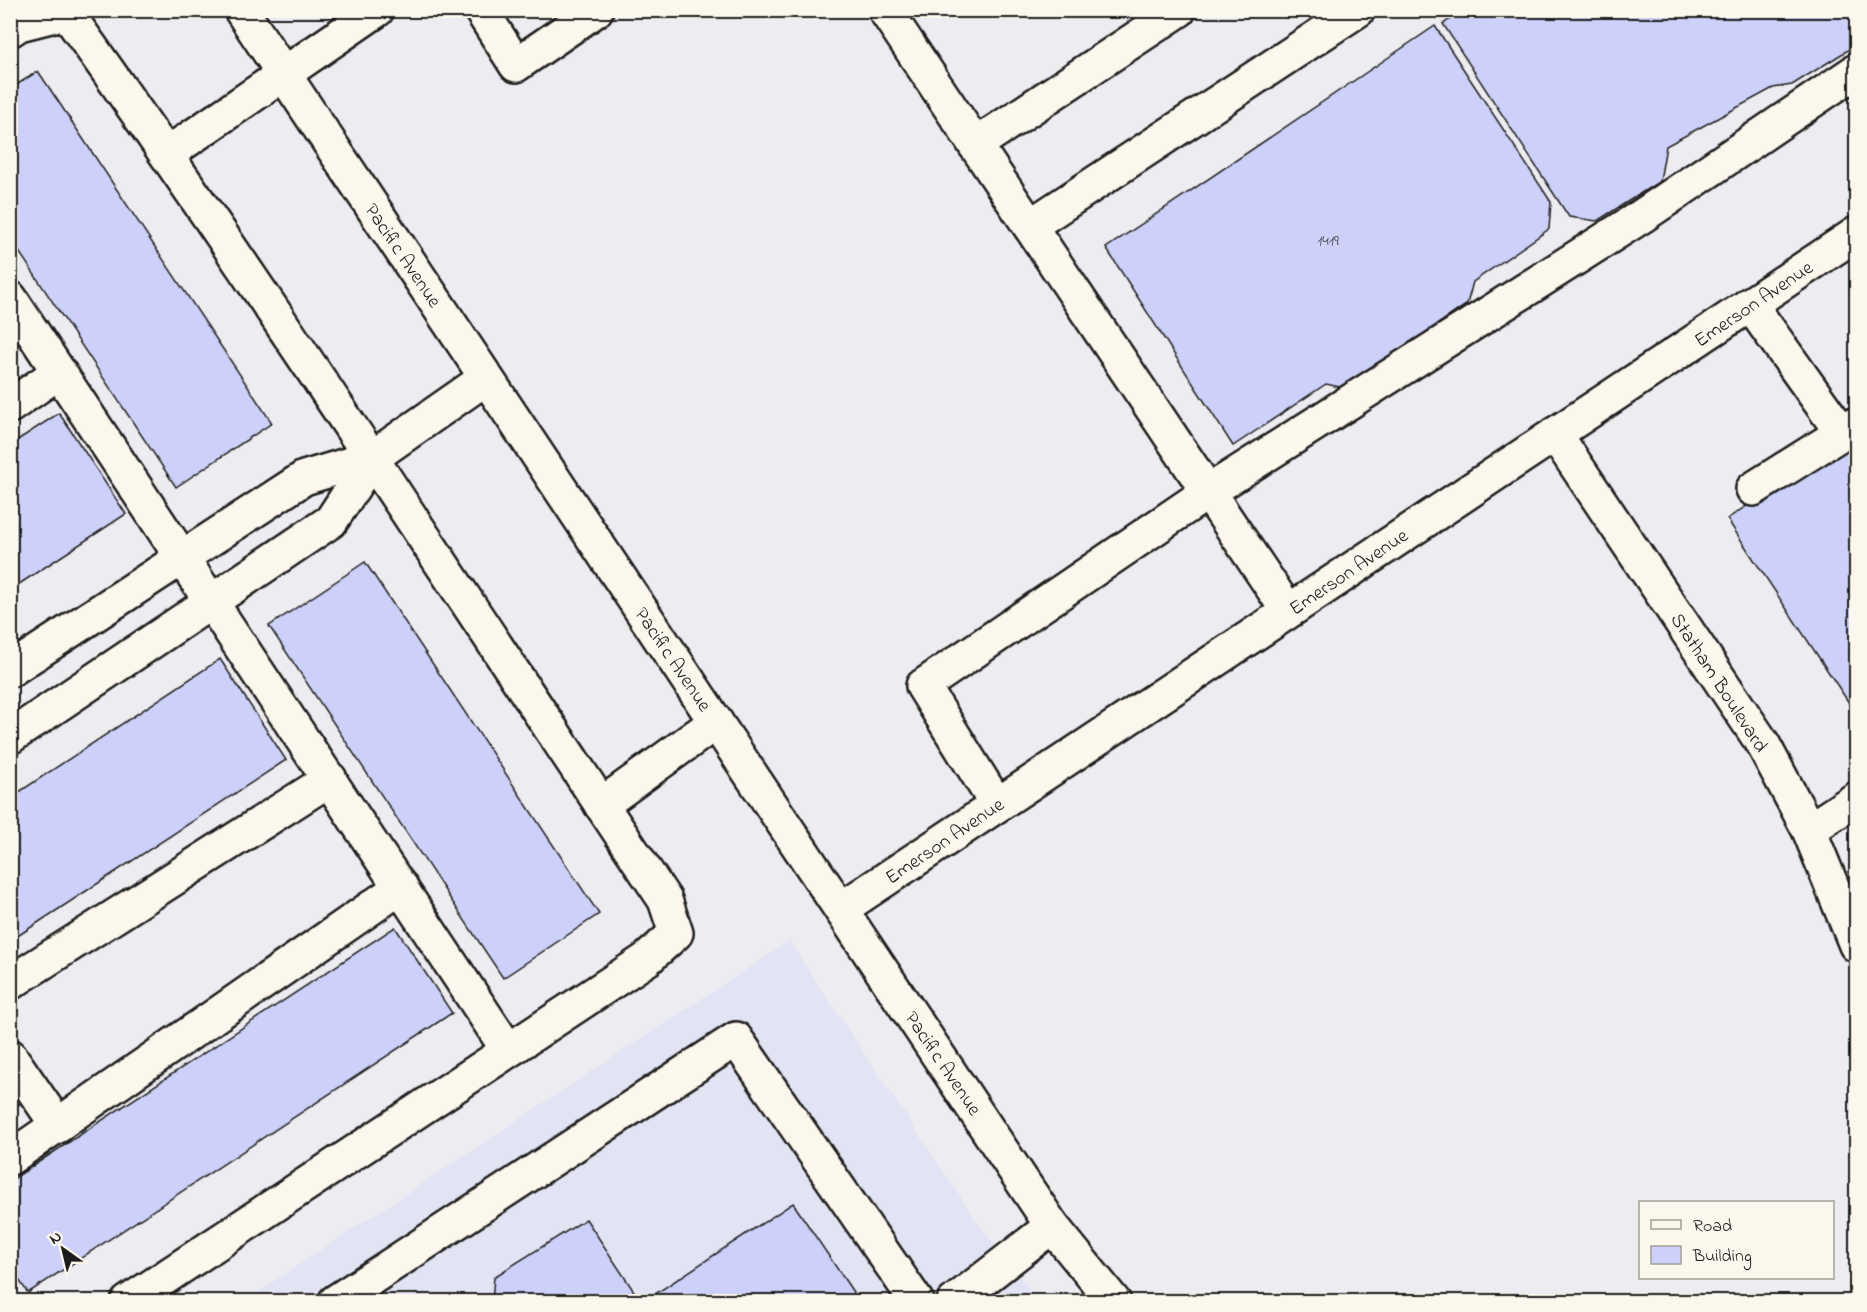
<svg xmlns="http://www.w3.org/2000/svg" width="1867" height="1312" viewBox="0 0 1867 1312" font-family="'Indie Flower',sans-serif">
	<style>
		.built { fill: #e3e4f3 }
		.building { fill: #cdd1f9; stroke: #1c1c1c; stroke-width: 1.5 }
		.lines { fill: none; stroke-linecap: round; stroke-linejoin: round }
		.minor-casing { stroke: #1c1c1c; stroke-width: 38 }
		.minor { stroke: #fbf7ec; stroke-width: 33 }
		.labels { text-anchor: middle; stroke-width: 5; stroke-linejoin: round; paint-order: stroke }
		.number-label { font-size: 16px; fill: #484953 }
		.street-label { font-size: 20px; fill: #1c1c1c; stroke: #fbf7ec }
	</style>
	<rect width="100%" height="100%" fill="#edecf0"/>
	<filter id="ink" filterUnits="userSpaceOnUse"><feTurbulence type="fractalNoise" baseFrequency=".0167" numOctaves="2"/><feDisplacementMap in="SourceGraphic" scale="12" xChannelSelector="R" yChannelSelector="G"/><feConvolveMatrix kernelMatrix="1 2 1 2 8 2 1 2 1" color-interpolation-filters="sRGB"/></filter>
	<g filter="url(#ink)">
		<path class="built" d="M789 941 981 1227 1039 1301 242 1302Z"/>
		<g class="building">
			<path d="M1464 10H1848L1856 24V45L1792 85 1773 88 1666 146 1660 181 1597 221 1569 217 1443 24Z"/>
			<path d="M1435 26 1551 202 1549 229 1473 282 1467 304 1344 388 1326 384 1233 446 1106 248Z"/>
			<path d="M38 71 272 423 176 487 10 238V89Z"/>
			<path d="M59 413 126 514 10 590V445Z"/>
			<path d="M1856 433V711L1855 712 1727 519Z"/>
			<path d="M365 562 599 914 503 978 269 626Z"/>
			<path d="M220 659 286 760 10 941V798Z"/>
			<path d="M395 927 452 1013 28 1293 10 1267V1181Z"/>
			<path d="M10 1087 21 1103 10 1110Z"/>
			<path d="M793 1203 853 1292 851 1302H643Z"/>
			<path d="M586 1219 641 1302H492L494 1277Z"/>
		</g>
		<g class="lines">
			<defs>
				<g id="minor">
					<path d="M241 10 1052 1226 1114 1302"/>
					<path d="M481 10 516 65 596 10"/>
					<path d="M885 10 1288 611"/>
					<path d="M10 30 19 24 66 12C274 303 466 604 665 900L676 933 647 959 128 1302"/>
					<path d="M975 145 1179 10"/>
					<path d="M167 154 377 10"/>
					<path d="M1030 226 1358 10"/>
					<path d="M10 298 508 1050"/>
					<path d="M1750 304 1842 433"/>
					<path d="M10 406 59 372"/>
					<path d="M1555 434 1763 744 1809 830 1856 945"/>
					<path d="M1753 489 1856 424"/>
					<path d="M10 670 304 478 373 457 486 378"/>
					<path d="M10 737 331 521 373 457"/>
					<path d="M601 805 716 722"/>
					<path d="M997 805 923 686 1208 492 1642 216 1856 71"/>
					<path d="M1809 830 1856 799"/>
					<path d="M841 909 1856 234"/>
					<path d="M10 983 330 779"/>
					<path d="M10 1056 58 1126"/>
					<path d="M10 1158 401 887"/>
					<path d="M335 1302 736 1039 917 1302"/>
					<path d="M954 1302 1052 1226"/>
				</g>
			</defs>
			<use href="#minor" class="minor-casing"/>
			<use href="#minor" class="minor"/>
		</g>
	</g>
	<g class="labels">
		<g class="number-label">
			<text x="1328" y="245">1419</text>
		</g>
		<g class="street-label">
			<text transform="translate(404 255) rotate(56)" y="7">Pacific Avenue</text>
			<text transform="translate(1753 303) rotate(-34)" y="7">Emerson Avenue</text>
			<text transform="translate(1348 571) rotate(-34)" y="7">Emerson Avenue</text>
			<text transform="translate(674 659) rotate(56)" y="7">Pacific Avenue</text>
			<text transform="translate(1720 682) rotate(57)" y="7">Statham Boulevard</text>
			<text transform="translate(944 840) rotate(-34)" y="7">Emerson Avenue</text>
			<text transform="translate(944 1063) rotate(56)" y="7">Pacific Avenue</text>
		</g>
	</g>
	<rect width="1867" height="1312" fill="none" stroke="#fbf7ec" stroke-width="36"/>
	<rect x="18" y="18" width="1831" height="1276" fill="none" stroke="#1c1c1c" stroke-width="2" filter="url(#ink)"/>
	<rect x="1639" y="1201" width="195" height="78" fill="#fbf7ec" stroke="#a29f99" stroke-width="1.5"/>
	<rect x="1651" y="1220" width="30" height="9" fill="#fbf7ec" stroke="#a29f99" stroke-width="1.5"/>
	<text x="1693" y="1231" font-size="18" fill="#1c1c1c">Road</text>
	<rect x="1651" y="1246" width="30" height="18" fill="#cdd1f9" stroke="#a29f99" stroke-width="1.5"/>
	<text x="1693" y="1261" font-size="18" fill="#1c1c1c">Building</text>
	<g transform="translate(63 1249) rotate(326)" stroke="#fbf7ec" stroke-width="4.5" paint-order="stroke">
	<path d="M0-4.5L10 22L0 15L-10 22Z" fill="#1c1c1c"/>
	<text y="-9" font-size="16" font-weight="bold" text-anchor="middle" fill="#1c1c1c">N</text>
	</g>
</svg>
